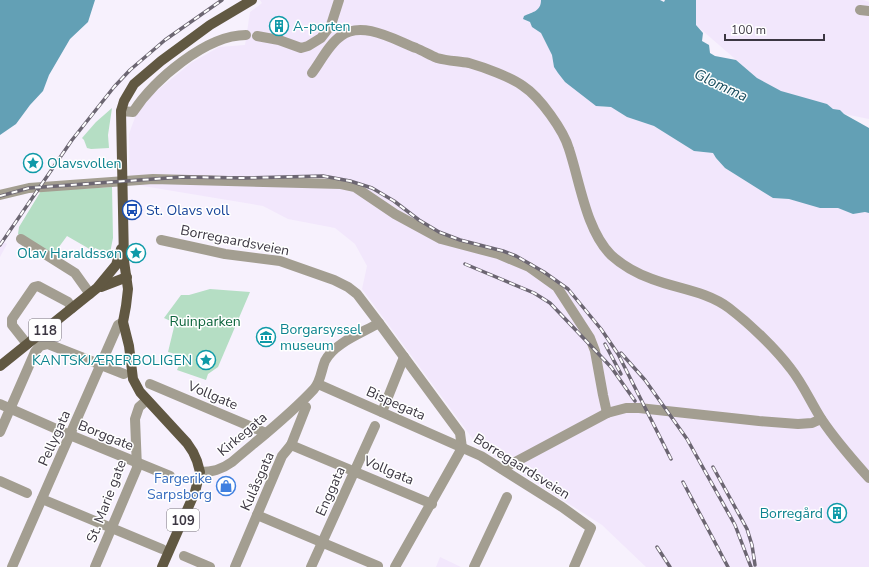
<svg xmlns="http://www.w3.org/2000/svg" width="869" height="567" viewBox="0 0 869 567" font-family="'Nunito Sans',sans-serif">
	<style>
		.built { fill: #f2e7fc }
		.green { fill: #b5dec4 }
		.water { fill: #63a0b5 }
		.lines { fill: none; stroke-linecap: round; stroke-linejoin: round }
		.minor { stroke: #a39e91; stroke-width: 10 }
		.major { stroke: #615842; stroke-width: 10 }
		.rail-casing { stroke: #6c6672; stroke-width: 3.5 }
		.rail { stroke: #fff; stroke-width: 2; stroke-dasharray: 6; stroke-linecap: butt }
		.labels { text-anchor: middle; stroke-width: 3; stroke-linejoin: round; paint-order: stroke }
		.shield { fill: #fff; stroke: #76737b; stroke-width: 1 }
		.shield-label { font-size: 13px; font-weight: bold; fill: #3c3742 }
		.culture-label { font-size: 14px; fill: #0d838f; stroke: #fff; text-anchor: start }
		.transit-label { font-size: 14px; fill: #164399; stroke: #fff; text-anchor: start }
		.street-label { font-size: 14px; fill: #3c3742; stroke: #fff }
		.park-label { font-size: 14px; fill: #0e653d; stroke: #fff }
		.shop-label { font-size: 14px; fill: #366cbe; stroke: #fff; text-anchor: end }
		.water-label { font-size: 15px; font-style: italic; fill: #1b5060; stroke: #fff }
	</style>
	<rect width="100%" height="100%" fill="#f7f1fd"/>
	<g class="built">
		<path d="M260 0H541V5L536 12 530 13 526 21 530 22 532 27 541 33 552 55 554 67 565 82 603 107H611L627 117 654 126 694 151 713 153 716 158 725 168 773 198 789 199 827 208H838L853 214 865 212 869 213V567H646L602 525 478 446 362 289 367 266 355 244 335 228 288 219 263 206 137 185H130L129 134 138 109 149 97 191 63 219 47 245 45 250 12 262 3Z"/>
		<path d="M696 0H863L869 2V119L844 114 840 110 833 109 827 104 781 92 757 78 696 25Z"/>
		<path d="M0 240 7 244 0 257Z"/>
		<path d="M440 557 461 567H436Z"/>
	</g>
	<g class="green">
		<path d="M112 108 108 135 109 148 91 149 87 148 84 140 82 138 96 122Z"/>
		<path d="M112 187 113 238 110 253 109 254 95 248 93 251 67 236 53 255 18 234 19 227 41 191Z"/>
		<path d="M210 289 250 292 218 367 208 374 206 380 177 370 183 356 168 352 175 323 164 318 181 295H189Z"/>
	</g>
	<g class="water">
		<path d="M0 0H95L88 22 70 39 49 75 43 91 30 105 16 124 0 135Z"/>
		<path d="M541 0H660L664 2 665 0H696V25L703 33 702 41 709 45 710 53 715 56 736 60 757 78 781 91 827 104 833 109 840 110 844 114 869 128V213L865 212 853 214 838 208H820L789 199 773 198 725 168 716 158 713 153 694 151 654 126 627 117 611 107 596 106 565 82 558 73 554 67 552 55 541 33 532 27 530 22 523 19 524 16C533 12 541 11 541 0Z"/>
	</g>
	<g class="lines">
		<g class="minor">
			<path d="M860 10 869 11"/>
			<path d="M257 36 279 40 301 48 308 46 321 38 331 25 339 0"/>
			<path d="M312 73C321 61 329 44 341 36 362 20 395 40 416 48 423 51 430 55 437 58 448 61 458 61 469 63 483 67 511 77 523 86 540 97 564 131 569 149 580 182 586 230 611 255 622 265 638 274 652 279 678 289 706 291 729 308 750 324 775 348 791 369 803 384 811 403 822 420 836 441 852 459 869 478"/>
			<path d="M121 111 133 112C154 80 206 35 246 35"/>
			<path d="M0 195 29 188 153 179 341 184 355 187 395 214 441 239 498 254 529 267 557 287 590 338 595 351 603 395 607 413"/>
			<path d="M21 239 75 273 90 294"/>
			<path d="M161 240 225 254 280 261 334 280 348 287 357 294 379 323C362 333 334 343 325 361 321 371 321 381 314 389 289 416 260 438 232 462 221 470 212 472 200 472"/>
			<path d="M379 323 460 433 462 448"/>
			<path d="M27 344 12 325V319L34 287 38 286 68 302 72 308"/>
			<path d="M150 384 266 433"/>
			<path d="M318 384 481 456 562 507 591 528 574 567"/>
			<path d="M0 404 70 435 170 476"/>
			<path d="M382 412 404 357"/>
			<path d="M0 432 35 352 40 346 48 344 124 374"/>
			<path d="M291 445 432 504"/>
			<path d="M502 469 607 413 626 408H639L759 421 798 424 812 423 821 419"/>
			<path d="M0 481 27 493"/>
			<path d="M42 499 162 549"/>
			<path d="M257 515 378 566"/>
			<path d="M184 556 210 567"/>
			<path d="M12 567 118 325 123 322"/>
			<path d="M95 567 137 468 135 419 139 407 147 400"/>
			<path d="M235 567 282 456 291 445 306 407"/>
			<path d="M311 567 375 426"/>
			<path d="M395 567 462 448"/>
			<path d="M474 567 507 497"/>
		</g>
		<g class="major">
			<path d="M101 287 127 277"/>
			<path d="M0 366 97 288 116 265 121 249"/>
			<path d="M162 567 195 492 200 472 197 461 193 452 187 443 140 392 133 379 129 346 123 322 126 306 128 289 124 261 121 111 124 101 134 84 161 61 210 25 252 0"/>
		</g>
		<defs>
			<g id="rail">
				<path d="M0 196 29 188 182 177 245 178 323 176 350 181 372 188 394 201 419 220 439 232 460 240 503 251 516 256 544 272 568 289 601 329 618 354 671 459"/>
				<path d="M0 245 72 140 114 87 130 70 165 40 222 0"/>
				<path d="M465 264 534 293 550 303 611 367 635 401"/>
				<path d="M605 344 621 374"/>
				<path d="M621 353 645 380 687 439 735 525 751 567"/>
				<path d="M713 467 747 529 752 545 755 565"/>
				<path d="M683 482 728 567"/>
				<path d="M657 547 670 567"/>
			</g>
		</defs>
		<use href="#rail" class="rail-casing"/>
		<use href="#rail" class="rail"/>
	</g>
	<defs>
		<symbol id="building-ring" viewBox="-11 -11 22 22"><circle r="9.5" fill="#fff" stroke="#0f9aa8" stroke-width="1.5"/><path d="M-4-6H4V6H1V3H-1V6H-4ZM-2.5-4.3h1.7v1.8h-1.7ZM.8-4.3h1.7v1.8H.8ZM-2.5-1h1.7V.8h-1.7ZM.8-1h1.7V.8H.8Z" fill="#0f9aa8"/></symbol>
		<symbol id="sight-ring" viewBox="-11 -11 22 22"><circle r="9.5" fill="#fff" stroke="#0f9aa8" stroke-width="1.5"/><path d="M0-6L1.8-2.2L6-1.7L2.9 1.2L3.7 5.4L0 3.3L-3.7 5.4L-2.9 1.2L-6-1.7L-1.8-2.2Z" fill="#0f9aa8"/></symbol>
		<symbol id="bus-ring" viewBox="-11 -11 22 22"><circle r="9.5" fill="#fff" stroke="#1a4fb4" stroke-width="1.5"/><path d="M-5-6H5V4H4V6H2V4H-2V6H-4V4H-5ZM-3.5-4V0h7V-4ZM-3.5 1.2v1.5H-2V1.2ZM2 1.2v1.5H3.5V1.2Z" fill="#1a4fb4"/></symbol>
		<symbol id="museum-ring" viewBox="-11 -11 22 22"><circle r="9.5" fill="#fff" stroke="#0f9aa8" stroke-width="1.5"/><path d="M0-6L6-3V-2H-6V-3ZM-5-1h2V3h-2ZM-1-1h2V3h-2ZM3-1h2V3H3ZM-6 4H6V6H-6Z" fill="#0f9aa8"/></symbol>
		<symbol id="shop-ring" viewBox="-11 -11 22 22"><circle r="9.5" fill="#fff" stroke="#3f7fe0" stroke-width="1.5"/><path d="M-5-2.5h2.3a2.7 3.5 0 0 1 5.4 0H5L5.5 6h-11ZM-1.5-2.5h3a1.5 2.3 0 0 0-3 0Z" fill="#3f7fe0"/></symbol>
	</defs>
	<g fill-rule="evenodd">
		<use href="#building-ring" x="268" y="15" width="22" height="22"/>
		<use href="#sight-ring" x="22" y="152" width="22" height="22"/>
		<use href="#bus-ring" x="121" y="199" width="22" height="22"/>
		<use href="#sight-ring" x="125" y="242" width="22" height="22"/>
		<use href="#museum-ring" x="255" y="326" width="22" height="22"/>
		<use href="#sight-ring" x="195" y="349" width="22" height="22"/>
		<use href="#shop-ring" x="215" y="475" width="22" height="22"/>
		<use href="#building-ring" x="826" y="502" width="22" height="22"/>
	</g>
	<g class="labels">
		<g class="shield">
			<rect x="29" y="319" width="32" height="22" rx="3"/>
			<rect x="167" y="509" width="32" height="22" rx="3"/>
		</g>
		<g class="shield-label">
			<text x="45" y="335">118</text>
			<text x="183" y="525">109</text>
		</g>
		<g class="culture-label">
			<text x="293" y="31">A-porten</text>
			<text x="47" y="168">Olavsvollen</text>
			<text x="122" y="258" text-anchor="end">Olav Haraldssøn</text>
			<text x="280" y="334">Borgarsyssel<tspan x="280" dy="16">museum</tspan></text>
			<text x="192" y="365" text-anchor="end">KANTSKJÆRERBOLIGEN</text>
			<text x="823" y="518" text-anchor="end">Borregård</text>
		</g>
		<g class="transit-label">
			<text x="146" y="215">St. Olavs voll</text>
		</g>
		<g class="street-label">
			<text transform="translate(235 240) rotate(11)" y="5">Borregaardsveien</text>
			<text transform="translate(213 395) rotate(23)" y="5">Vollgate</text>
			<text transform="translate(396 403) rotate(24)" y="5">Bispegata</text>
			<text transform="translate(242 434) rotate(-40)" y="5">Kirkegata</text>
			<text transform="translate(106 435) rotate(22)" y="5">Borggate</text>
			<text transform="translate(54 438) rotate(-66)" y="5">Pellygata</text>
			<text transform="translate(522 466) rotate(32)" y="5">Borregaardsveien</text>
			<text transform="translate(389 470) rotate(23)" y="5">Vollgata</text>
			<text transform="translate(257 481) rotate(-66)" y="5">Kulåsgata</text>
			<text transform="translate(330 491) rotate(-66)" y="5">Enggata</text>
			<text transform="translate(106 501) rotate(-69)" y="5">St. Marie gate</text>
		</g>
		<g class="park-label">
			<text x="205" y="326">Ruinparken</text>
		</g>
		<g class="shop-label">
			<text x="212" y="483">Fargerike<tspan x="212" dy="16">Sarpsborg</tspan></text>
		</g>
		<g class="water-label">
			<text transform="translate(721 85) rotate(25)" y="5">Glomma</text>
		</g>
	</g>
	<path d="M725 34v6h99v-6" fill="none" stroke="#3c3742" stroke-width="2"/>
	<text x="731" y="34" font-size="12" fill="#3c3742" stroke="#ffffff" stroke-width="3" paint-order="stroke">100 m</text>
</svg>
